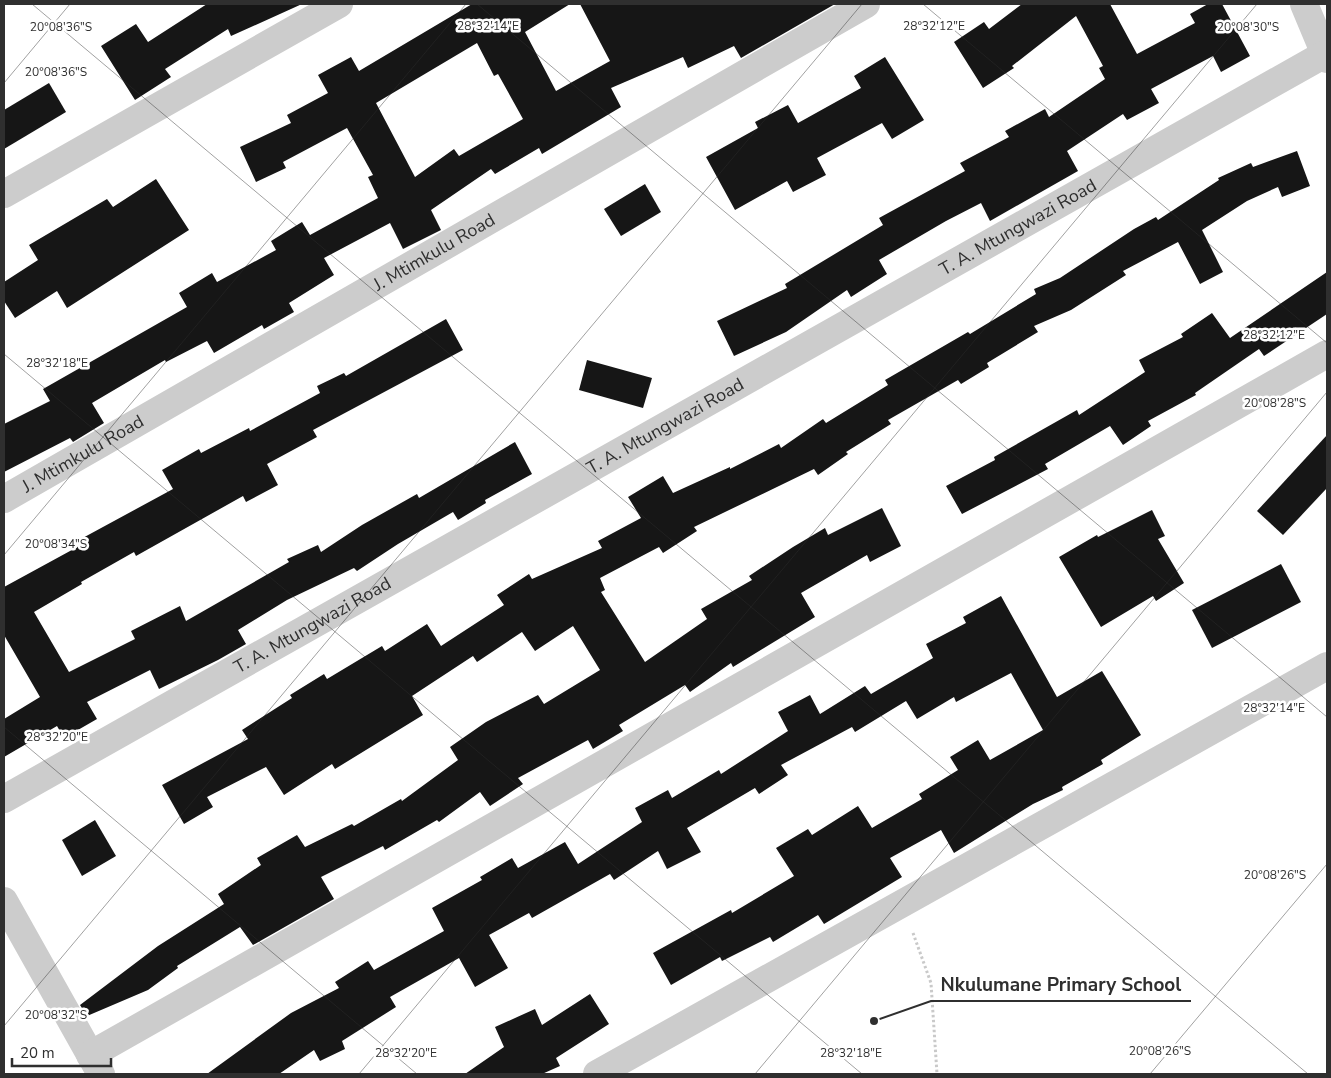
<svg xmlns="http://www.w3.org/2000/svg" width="1331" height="1078" viewBox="0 0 1331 1078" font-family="'Nunito Sans',sans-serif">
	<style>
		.building { fill: #161616; fill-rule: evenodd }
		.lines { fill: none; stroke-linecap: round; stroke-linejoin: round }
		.path { stroke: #c9c9c9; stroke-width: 3; stroke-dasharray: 2.5 2.5; stroke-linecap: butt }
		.street { stroke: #ccc; stroke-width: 28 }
		.ticks { fill: none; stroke: #2f2f2f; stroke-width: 1; stroke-opacity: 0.45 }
		.labels { text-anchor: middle; stroke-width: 5; stroke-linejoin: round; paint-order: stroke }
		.street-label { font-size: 18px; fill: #2f2f2f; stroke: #fff }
		.ticks-label { font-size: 12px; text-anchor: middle; fill: #2f2f2f; stroke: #fff; stroke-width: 5; stroke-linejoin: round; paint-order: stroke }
		.leader { fill: none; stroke: #2f2f2f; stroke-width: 2 }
		.callout-dot { fill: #2f2f2f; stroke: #fff; stroke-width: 2 }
		.callout-label { font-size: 19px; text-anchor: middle; font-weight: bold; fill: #2f2f2f; stroke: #fff; stroke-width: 5; stroke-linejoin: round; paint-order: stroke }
	</style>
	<rect width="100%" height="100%" fill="#fff"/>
	<g class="building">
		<path d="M207 4H302L231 36 228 29 165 69 171 77 135 100 101 46 136 24 148 42Z"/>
		<path d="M472 4H570L525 32 556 91 610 61 580 4H835L741 58 734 46 688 68 683 57 611 88 621 107 542 154 539 148 495 174 491 169 431 210 441 230 403 249 390 223 324 258 334 275 289 303 294 312 264 329 262 325 214 353 207 341 166 362 165 360 92 403 104 423 73 442 70 438 4 472V424L50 401 43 389 187 307 179 293 212 273 217 282 276 250 271 241 302 222 310 235 378 198 368 177 373 175 347 128 283 162 286 168 256 182 240 147 291 123 287 115 328 93 318 75 351 57 359 71ZM477 43 494 76 498 74 523 119 459 156 454 149 415 177 376 103Z"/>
		<path d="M1022 4H1110L1137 54 1195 23 1190 14 1208 4H1222L1250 56 1221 72 1213 56 1151 89 1159 103 1127 120 1123 114 1067 151 1078 171 990 221 981 203 946 221 879 260 887 274 851 297 847 290 786 332 734 356 717 321 787 288 785 284 883 225 879 218 965 171 960 163 1009 137 1005 131 1045 109 1049 117 1105 79 1099 68 1103 66 1076 16 1012 66 1014 68 983 88 954 42 984 22 989 29Z"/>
		<path d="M885 57 924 120 892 139 882 123 817 158 826 175 793 192 787 181 735 210 706 157 758 128 755 122 788 105 798 123 861 88 854 76Z"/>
		<path d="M49 83 66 112 4 149V110Z"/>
		<path d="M1297 151 1310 186 1282 197 1278 187 1247 201 1202 230 1223 272 1200 284 1178 242 1123 271 1126 275 1071 310 1034 326 1038 332 987 363 989 367 961 384 958 380 888 420 891 424 846 452 848 454 818 475 814 469 694 527 697 531 663 553 659 547 600 578 605 590 601 592 645 662 707 619 701 609 752 580 749 576 793 547 825 528 828 535 882 508 901 546 870 562 867 555 801 593 815 617 733 667 731 663 690 692 685 685 619 725 623 731 593 749 588 740 518 778 523 784 490 806 480 792 439 822 437 820 385 850 383 846 321 877 334 899 253 945 240 927 177 966 178 968 148 990 87 1016 80 1005 158 946 224 904 218 894 261 865 257 858 297 835 305 847 352 824 354 826 401 799 402 801 458 760 450 747 486 722 538 695 544 704 600 670 573 626 535 651 522 632 477 662 473 656 412 696 423 715 335 769 332 764 284 795 266 767 207 797 213 807 184 824 162 785 248 739 242 730 292 698 290 695 324 674 327 679 382 646 385 651 427 624 441 646 504 605 497 595 529 574 532 579 602 548 598 541 641 518 628 497 663 476 673 493 730 467V469L779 444 781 448 823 419 826 423 888 385 885 380 968 332 970 334 1036 294 1034 289 1060 278 1134 229 1156 217 1158 220 1219 180 1218 178 1251 163 1253 167Z"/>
		<path d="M156 179 189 230 67 308 57 291 15 318 4 301V282L38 260 29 245 107 199 113 207Z"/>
		<path d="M645 184 661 212 621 236 604 209Z"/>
		<path d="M1327 272V314L1264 356 1259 349 1195 393 1196 395 1148 421 1151 426 1123 445 1110 426 1045 464 1048 469 962 514 946 486 995 460 994 457 1077 410 1079 415 1145 372 1139 360 1183 337 1181 334 1212 313 1230 338Z"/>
		<path d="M446 319 463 350 313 430 317 437 267 464 278 485 246 502 243 496 136 556 134 552 81 582 82 584 34 612 69 672 135 639 131 631 180 606 186 621 289 562 287 559 318 545 321 552 362 525 417 494 419 498 515 442 532 474 485 500 486 503 458 520 453 512 398 544 357 571 354 568 287 600 238 630 246 644 218 660 159 689 150 670 87 702 97 719 64 738 57 726 4 757V719L40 697 4 635V587L81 545 79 540 173 489 162 470 199 449 201 453 249 428 250 431 320 393 317 386 344 373 346 376Z"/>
		<path d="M587 360 652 378 643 408 579 390Z"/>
		<path d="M1327 435V488L1283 535 1257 511Z"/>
		<path d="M1152 510 1165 536 1158 539 1184 583 1156 601 1153 596 1101 627 1059 557 1097 535 1098 537Z"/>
		<path d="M1281 564 1301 602 1212 648 1192 610Z"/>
		<path d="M1001 596 1057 697 1102 671 1141 735 1101 760 1103 764 1062 787 1063 790 1033 804 954 853 941 830 890 858 902 877 824 924 818 915 773 942 770 937 722 961 720 957 671 985 653 953 731 910 732 913 794 876 776 848 808 829 812 835 858 806 872 828 922 799 919 794 958 770 950 757 978 740 990 760 1043 730 1011 673 956 702 954 697 917 719 906 701 855 732 852 727 781 765 788 775 759 794 755 788 687 828 701 852 667 869 658 851 614 880 610 874 532 918 529 913 489 935 508 968 475 987 459 958 390 997 396 1007 342 1041 345 1049 320 1061 314 1050 279 1074H207L291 1013 339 988 335 982 368 961 374 970 444 931 432 908 482 880 480 877 512 858 518 868 565 842 578 864 642 822 635 808 668 790 672 798 719 770 721 774 788 731 778 712 810 695 820 714 865 686 871 694 933 658 926 644 966 623 963 617Z"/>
		<path d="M95 820 116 856 82 876 62 840Z"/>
		<path d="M590 994 609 1024 556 1058 560 1066 542 1074H465L504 1047 495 1027 535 1009 542 1025Z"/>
	</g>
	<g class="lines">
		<path class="path" d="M913 933 931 983 937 1074"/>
		<g class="street">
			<path d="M1304 4 1327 59"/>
			<path d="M4 194 339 4"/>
			<path id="s1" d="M4 499 866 4"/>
			<path id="s2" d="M4 799 1325 54"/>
			<path d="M4 901 101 1074"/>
			<path d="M90 1055 1327 354"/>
			<path d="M597 1074 1327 666"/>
		</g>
	</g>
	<path class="ticks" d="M32 4 1308 1074M477 4 1327 717M923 4 1327 343M4 83 70 4M4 354 862 1074M4 555 466 4M4 727 417 1074M4 1026 862 4M359 1074 1257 4M755 1074 1327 392M1150 1074 1327 864"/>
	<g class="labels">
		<g class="street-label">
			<text dy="6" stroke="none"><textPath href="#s2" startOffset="1164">T. A. Mtungwazi Road</textPath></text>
			<text dy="6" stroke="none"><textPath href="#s1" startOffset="496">J. Mtimkulu Road</textPath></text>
			<text dy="6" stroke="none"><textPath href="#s2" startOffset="759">T. A. Mtungwazi Road</textPath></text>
			<text dy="6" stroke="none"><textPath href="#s1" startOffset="91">J. Mtimkulu Road</textPath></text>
			<text dy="6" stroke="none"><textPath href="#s2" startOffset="354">T. A. Mtungwazi Road</textPath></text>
		</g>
	</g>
	<g class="ticks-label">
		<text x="488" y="30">28°32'14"E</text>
		<text x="934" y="30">28°32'12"E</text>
		<text x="61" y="31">20°08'36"S</text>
		<text x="1248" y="31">20°08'30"S</text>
		<text x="56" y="76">20°08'36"S</text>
		<text x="1274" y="339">28°32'12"E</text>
		<text x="57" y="367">28°32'18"E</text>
		<text x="1275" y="407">20°08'28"S</text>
		<text x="56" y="548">20°08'34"S</text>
		<text x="1274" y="712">28°32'14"E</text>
		<text x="57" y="741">28°32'20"E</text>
		<text x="1275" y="879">20°08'26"S</text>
		<text x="56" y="1019">20°08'32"S</text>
		<text x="1160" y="1055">20°08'26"S</text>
		<text x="406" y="1057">28°32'20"E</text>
		<text x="851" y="1057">28°32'18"E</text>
	</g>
	<path class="leader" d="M874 1021L931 1001H1191"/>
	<circle class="callout-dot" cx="874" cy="1021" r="5"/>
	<g class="callout-label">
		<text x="1061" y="991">Nkulumane Primary School</text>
	</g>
	<rect width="1331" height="1078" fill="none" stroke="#2f2f2f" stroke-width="10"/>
	<path d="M12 1058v8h99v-8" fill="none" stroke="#2f2f2f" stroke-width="2.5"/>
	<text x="20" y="1058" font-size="15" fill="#2f2f2f" stroke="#ffffff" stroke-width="4" paint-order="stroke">20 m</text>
</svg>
